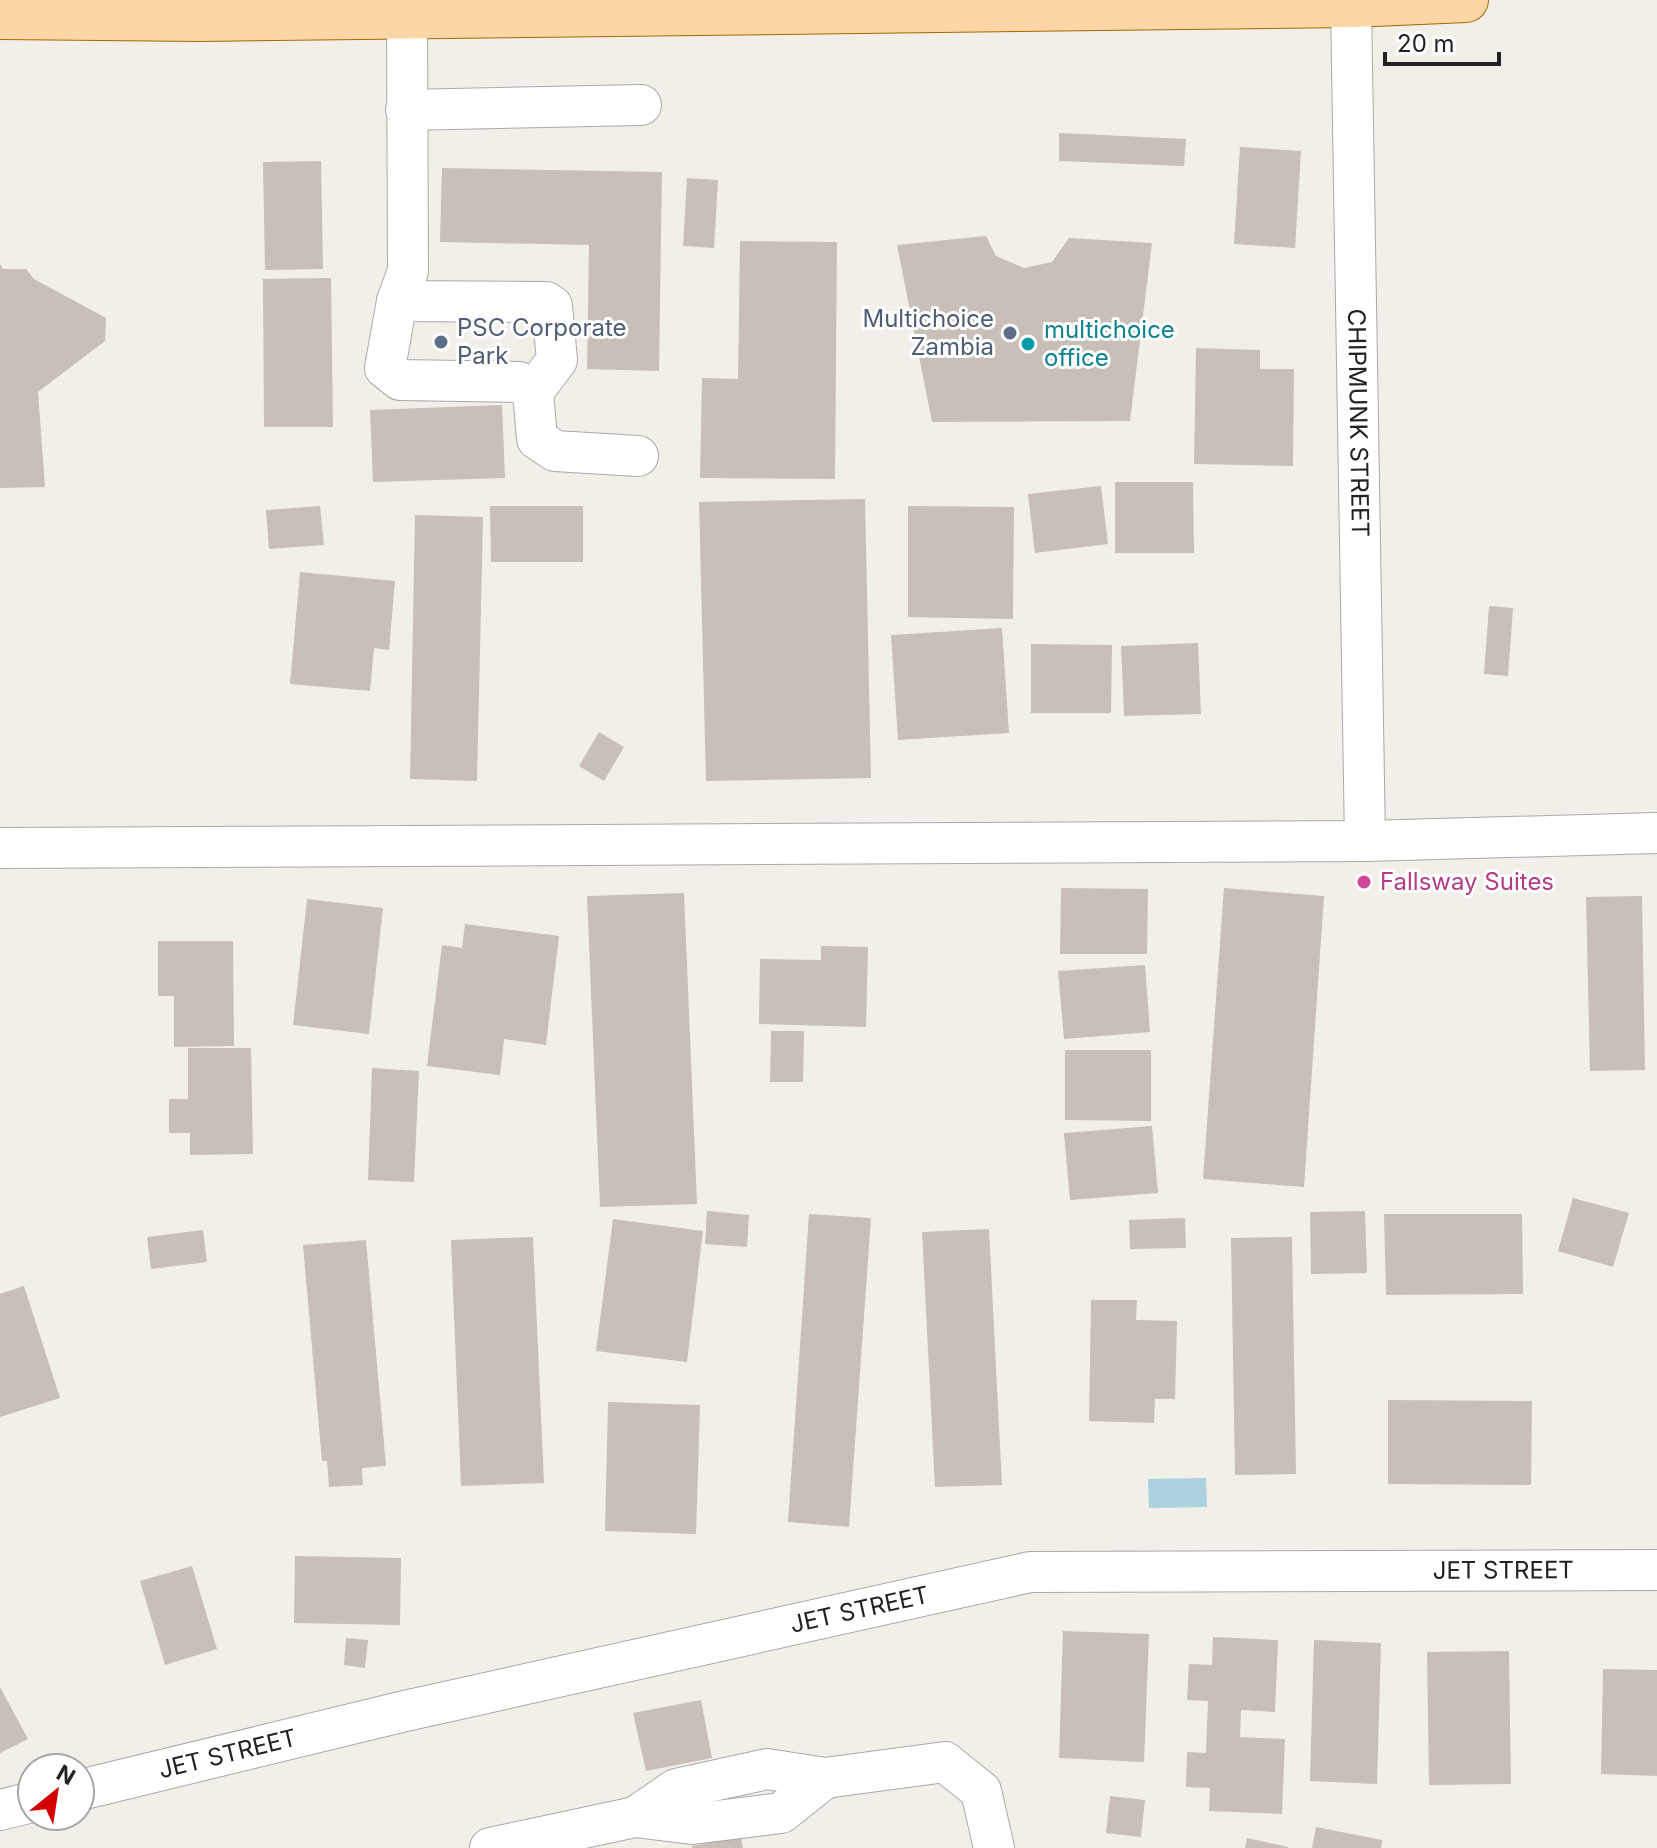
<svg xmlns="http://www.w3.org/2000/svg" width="1657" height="1848" viewBox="0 0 1657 1848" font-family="Inter,sans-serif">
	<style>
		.water { fill: #aad3df }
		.building { fill: #c7bfb8 }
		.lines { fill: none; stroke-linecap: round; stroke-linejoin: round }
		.minor-casing { stroke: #a9a9a9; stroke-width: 42 }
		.major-casing { stroke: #a06b00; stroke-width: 46 }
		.minor { stroke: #fff; stroke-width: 40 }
		.major { stroke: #fcd6a4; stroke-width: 44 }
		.service-dot { fill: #5c6f8a; stroke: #fff; stroke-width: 3 }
		.culture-dot { fill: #0f9aa8; stroke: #fff; stroke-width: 3 }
		.hotel-dot { fill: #d1479c; stroke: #fff; stroke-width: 3 }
		.labels { text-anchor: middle; stroke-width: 6; stroke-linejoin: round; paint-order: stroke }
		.service-label { font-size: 24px; fill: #4e5e75; stroke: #fff; text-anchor: end }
		.culture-label { font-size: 24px; fill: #0d838f; stroke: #fff; text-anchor: start }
		.street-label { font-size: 24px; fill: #222; stroke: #fff }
		.hotel-label { font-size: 24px; fill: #b23c85; stroke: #fff; text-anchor: start }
	</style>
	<rect width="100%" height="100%" fill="#f2efe9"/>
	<path class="water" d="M1206 1478 1207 1507 1149 1508 1148 1479Z"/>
	<g class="building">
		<path d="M1059 133 1186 139 1184 166 1059 161Z"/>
		<path d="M1240 147 1301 151 1295 248 1234 244Z"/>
		<path d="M321 161 323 269 265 270 263 162Z"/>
		<path d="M442 168 662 172 659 371 587 369 589 245 440 242Z"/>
		<path d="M687 178 718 180 714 248 683 246Z"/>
		<path d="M986 236 996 256 1024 268 1052 262 1069 238 1152 243 1130 421 932 422 897 245Z"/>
		<path d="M740 241 837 242 835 479 700 478 702 378 738 379Z"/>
		<path d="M0 264 3 269H26L34 279 106 318 105 341 38 392 45 487 0 488Z"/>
		<path d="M331 278 333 427H264L263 279Z"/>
		<path d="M1196 348 1260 350V369H1294L1293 466 1194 464Z"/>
		<path d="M502 405 505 478 373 482 370 410Z"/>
		<path d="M1115 482H1193L1194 553H1115Z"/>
		<path d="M1101 486 1108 544 1035 553 1028 494Z"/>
		<path d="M865 499 871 778 706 781 699 502Z"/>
		<path d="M320 506 324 545 269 549 266 510Z"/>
		<path d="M490 506H583V562H491Z"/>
		<path d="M908 506 1014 507 1013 619 908 617Z"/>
		<path d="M415 515 483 517 477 781 410 779Z"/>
		<path d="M300 572 395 581 389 650 374 648 370 691 290 684Z"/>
		<path d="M1489 606 1513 608 1508 676 1484 674Z"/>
		<path d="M1002 628 1009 733 898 740 891 635Z"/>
		<path d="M1198 643 1201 714 1124 716 1121 646Z"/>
		<path d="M1031 644 1112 645 1111 713H1031Z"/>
		<path d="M599 732 624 747 604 781 579 766Z"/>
		<path d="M1061 888 1148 889 1147 954H1060Z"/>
		<path d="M1224 888 1324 896 1304 1187 1203 1179Z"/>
		<path d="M684 893 697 1204 600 1207 587 896Z"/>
		<path d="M1642 896 1645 1070 1590 1071 1586 897Z"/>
		<path d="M307 899 383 908 369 1034 293 1025Z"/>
		<path d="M465 924 559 936 546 1045 504 1039 500 1075 427 1066 442 945 462 948Z"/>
		<path d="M158 941H233L234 1046 174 1047V996H158Z"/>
		<path d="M821 946 868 947 866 1027 759 1024 760 959 821 960Z"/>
		<path d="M1145 965 1150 1032 1064 1039 1058 971Z"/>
		<path d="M771 1031H804L803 1082H770Z"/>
		<path d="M188 1048H251L253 1154 190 1155V1133H169V1099H188Z"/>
		<path d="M1065 1050H1151V1121L1065 1120Z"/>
		<path d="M372 1068 419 1071 414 1182 368 1180Z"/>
		<path d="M1152 1126 1158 1193 1070 1200 1064 1133Z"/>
		<path d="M1573 1198 1629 1213 1613 1267 1558 1251Z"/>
		<path d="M707 1211 749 1215 747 1247 705 1244Z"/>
		<path d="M1365 1211 1367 1273 1311 1274 1310 1212Z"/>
		<path d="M809 1214 871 1218 849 1527 788 1522Z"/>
		<path d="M1384 1214H1522L1523 1294 1386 1295Z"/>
		<path d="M1185 1218 1186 1248 1130 1249 1129 1220Z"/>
		<path d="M613 1219 703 1231 687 1362 596 1351Z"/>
		<path d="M989 1229 1002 1485 935 1487 922 1232Z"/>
		<path d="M203 1230 207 1262 151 1269 147 1237Z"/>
		<path d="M533 1237 544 1483 461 1486 451 1240Z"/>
		<path d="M1292 1237 1296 1474 1235 1475 1231 1238Z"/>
		<path d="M366 1240 386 1466 362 1468 363 1485 329 1487 327 1461H322L303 1245Z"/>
		<path d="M24 1286 60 1398 0 1417V1294Z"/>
		<path d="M1091 1300H1137L1136 1320 1177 1321 1175 1399H1155L1154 1423 1089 1421Z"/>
		<path d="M1388 1400 1532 1401 1531 1485 1388 1484Z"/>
		<path d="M608 1402 700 1405 696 1534 605 1531Z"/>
		<path d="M295 1556 401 1558 400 1625 294 1623Z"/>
		<path d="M192 1566 217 1649 165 1665 140 1581Z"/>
		<path d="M1063 1631 1149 1634 1144 1762 1059 1758Z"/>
		<path d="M1213 1637 1278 1640 1275 1712 1241 1710 1240 1737 1285 1739 1282 1814 1209 1811 1210 1788 1186 1787 1187 1752 1206 1753 1208 1701 1187 1700 1189 1664 1212 1665Z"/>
		<path d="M346 1638 368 1640 365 1668 344 1665Z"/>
		<path d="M1314 1640 1381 1643 1377 1784 1310 1781Z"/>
		<path d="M1509 1651 1511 1784 1429 1785 1427 1652Z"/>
		<path d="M1603 1669 1657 1670V1776L1601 1774Z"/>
		<path d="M0 1687 28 1739 0 1753Z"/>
		<path d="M701 1700 712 1758 646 1771 633 1713Z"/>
		<path d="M1110 1796 1145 1800 1141 1837 1106 1833Z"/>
		<path d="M1316 1827 1382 1840 1381 1848H1312Z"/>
		<path d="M741 1837 743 1848H692V1846Z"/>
		<path d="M1247 1838 1288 1847V1848H1245Z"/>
	</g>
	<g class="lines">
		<defs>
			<g id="minor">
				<path id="s1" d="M1351 5 1365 841"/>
				<path d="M407 14 408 271 397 301 385 368 400 380 519 382 533 392 537 439 555 451 638 456"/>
				<path d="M406 110 641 105"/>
				<path d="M397 301 546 302 552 306 557 360 533 392"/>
				<path d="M0 848 1365 841 1657 833"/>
				<path id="s2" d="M80 1790 405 1711 1030 1572 1657 1570"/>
				<path d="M0 1810 32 1802"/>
				<path d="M635 1817 676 1789 767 1769 825 1778 945 1762 981 1791 994 1848"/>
				<path d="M490 1848 635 1817 692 1824 781 1813 825 1778"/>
			</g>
			<path id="major" d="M0 17 200 19 1351 5 1466 0"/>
		</defs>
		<use href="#minor" class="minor-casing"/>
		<use href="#major" class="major-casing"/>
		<use href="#minor" class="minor"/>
		<use href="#major" class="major"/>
	</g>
	<g class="service-dot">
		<circle cx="1010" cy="333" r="8"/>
		<circle cx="441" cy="342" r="8"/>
	</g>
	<circle class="culture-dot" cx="1028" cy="344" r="8"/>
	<circle class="hotel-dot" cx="1364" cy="882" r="8"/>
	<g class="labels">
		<g class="service-label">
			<text x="994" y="327">Multichoice<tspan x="994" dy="28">Zambia</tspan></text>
			<text x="457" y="336" text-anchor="start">PSC Corporate<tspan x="457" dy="28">Park</tspan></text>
		</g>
		<g class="culture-label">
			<text x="1044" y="338">multichoice<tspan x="1044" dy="28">office</tspan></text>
		</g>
		<g class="street-label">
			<text dy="8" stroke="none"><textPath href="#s1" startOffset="418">CHIPMUNK STREET</textPath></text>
			<text dy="8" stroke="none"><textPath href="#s2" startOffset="1448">JET STREET</textPath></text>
			<text dy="8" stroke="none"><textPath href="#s2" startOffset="800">JET STREET</textPath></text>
			<text dy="8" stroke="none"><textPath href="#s2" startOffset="152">JET STREET</textPath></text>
		</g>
		<g class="hotel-label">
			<text x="1380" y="890">Fallsway Suites</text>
		</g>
	</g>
	<g transform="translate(56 1792) rotate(30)"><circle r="38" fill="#ffffff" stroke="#a7a7a7" stroke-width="2"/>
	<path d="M0-6L14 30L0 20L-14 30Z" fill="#d40000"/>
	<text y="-12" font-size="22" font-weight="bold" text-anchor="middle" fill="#222222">N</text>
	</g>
	<path d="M1385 52v12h114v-12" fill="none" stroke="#222222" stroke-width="4"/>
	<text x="1397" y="52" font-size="24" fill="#222222" stroke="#ffffff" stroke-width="6" paint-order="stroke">20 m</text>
</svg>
